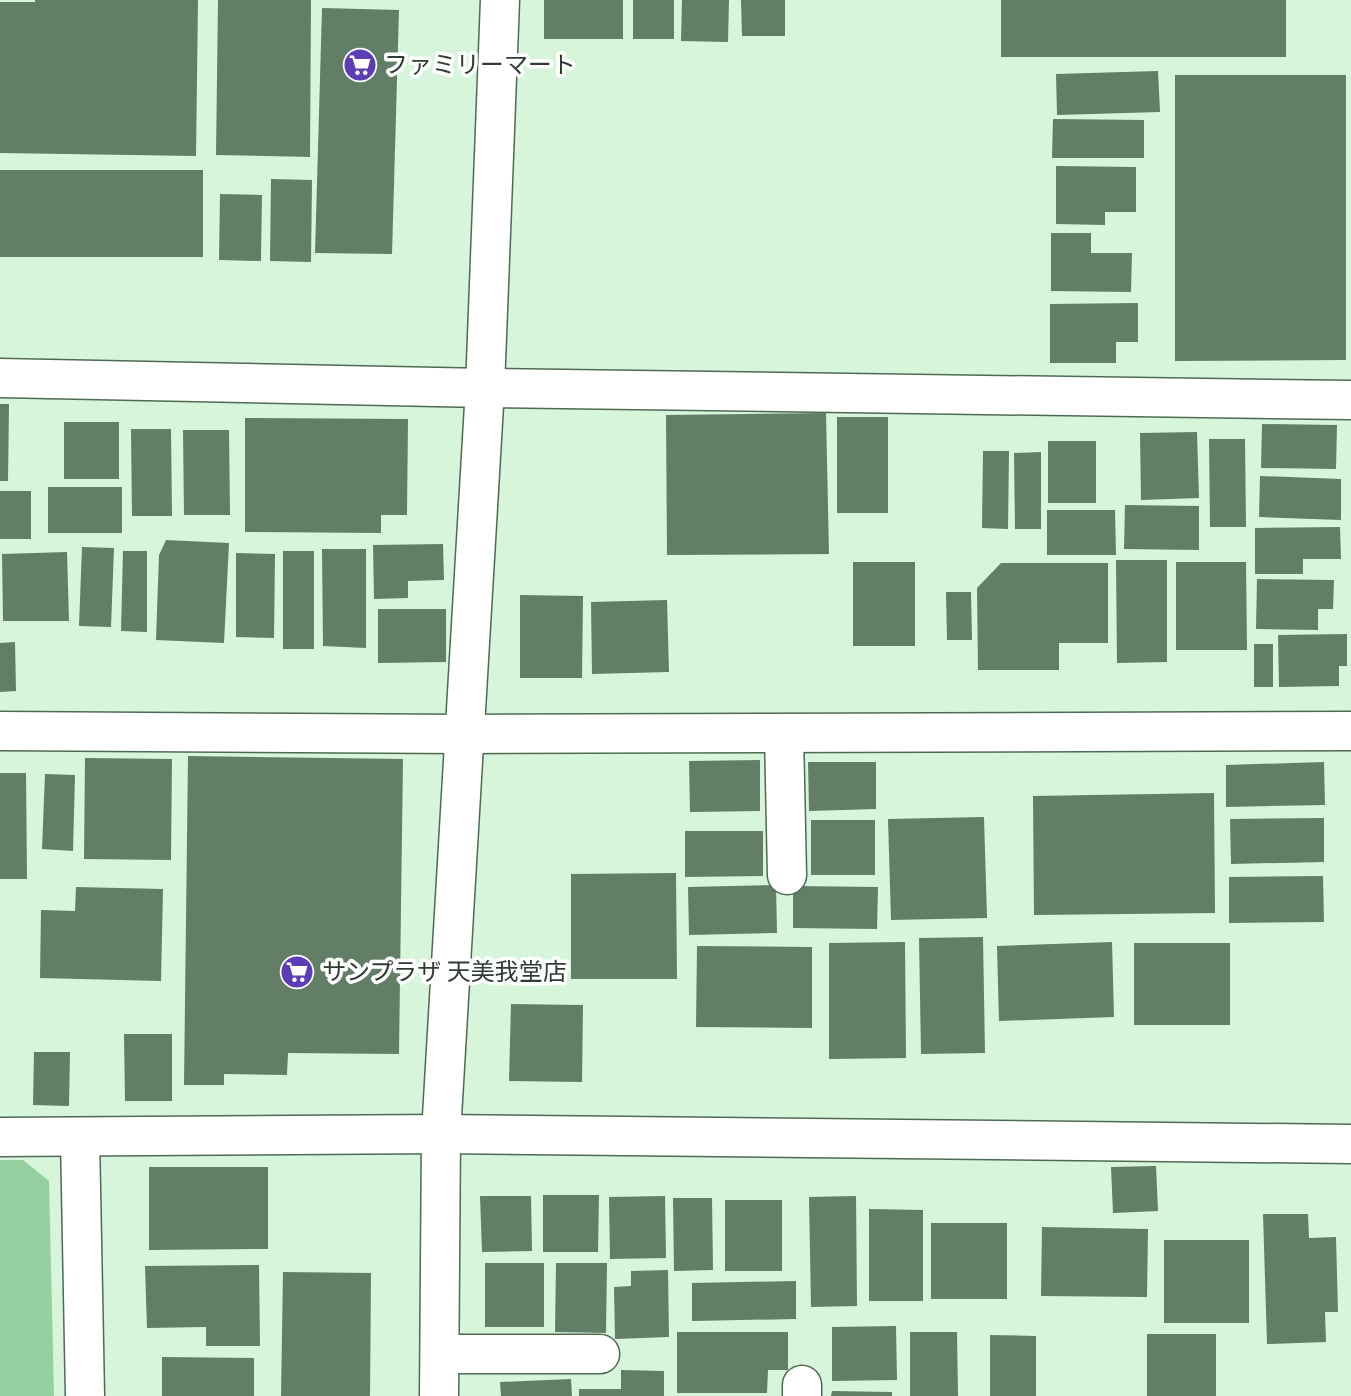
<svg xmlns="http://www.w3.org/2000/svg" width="1351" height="1396" viewBox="0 0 1351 1396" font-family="'Roboto Condensed','Noto Sans JP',sans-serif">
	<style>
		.green { fill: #97d0a0 }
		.building { fill: #627e66 }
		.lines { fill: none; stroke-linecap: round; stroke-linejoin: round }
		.minor-casing { stroke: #4f6a53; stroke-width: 41 }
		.minor { stroke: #fff; stroke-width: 38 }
		.labels { text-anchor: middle; stroke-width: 7; stroke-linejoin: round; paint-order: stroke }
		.poi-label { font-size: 24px; fill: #303c32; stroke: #fff; text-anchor: start }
	</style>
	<rect width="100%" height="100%" fill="#d6f5da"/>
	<path class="green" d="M0 1160H23L49 1181 54 1396H0Z"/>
	<g class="building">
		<path d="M35 0H198L196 156 0 153V2H35Z"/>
		<path d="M218 0H311L310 157 216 155Z"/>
		<rect x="544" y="0" width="79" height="39"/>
		<rect x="633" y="0" width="41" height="39"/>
		<path d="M682 0H729L728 42 681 41Z"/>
		<path d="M741 0H785V36H742Z"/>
		<rect x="1001" y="0" width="285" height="57"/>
		<path d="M322 8 399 10 392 254 315 253Z"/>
		<path d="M1158 71 1160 112 1057 115 1056 74Z"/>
		<path d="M1175 75H1346V360L1175 361Z"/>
		<path d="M1053 119 1144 120V158H1052Z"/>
		<path d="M1056 166 1136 167V212H1105V225L1056 224Z"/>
		<rect x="0" y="170" width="203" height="87"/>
		<path d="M271 179 312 180 311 262 270 261Z"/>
		<path d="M220 194 262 195 261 261 219 260Z"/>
		<path d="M1051 233H1091V253H1132L1131 292 1051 291Z"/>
		<path d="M1138 303V342H1116V363H1050V304Z"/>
		<path d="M0 404H9L8 481H0Z"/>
		<path d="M826 413 829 554 667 555 666 415Z"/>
		<rect x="837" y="417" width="51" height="96"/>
		<path d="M245 418 408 419 407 515H381V533L245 532Z"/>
		<rect x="64" y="422" width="55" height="57"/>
		<path d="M1262 424 1337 425 1336 469 1261 468Z"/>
		<path d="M131 429H171L172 516H132Z"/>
		<path d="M183 430H229L230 515H184Z"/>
		<path d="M1197 432 1199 498 1141 500 1140 433Z"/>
		<path d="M1209 439H1245L1246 527H1210Z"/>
		<rect x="1048" y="441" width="48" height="62"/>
		<path d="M983 451H1009L1008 529 982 528Z"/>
		<path d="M1041 452V529H1015L1014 453Z"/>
		<path d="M1260 476 1341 479V520L1259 517Z"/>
		<rect x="48" y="487" width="74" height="46"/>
		<rect x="0" y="491" width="31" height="48"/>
		<path d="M1125 505 1199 506V550L1124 549Z"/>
		<path d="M1047 510H1115L1116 555H1047Z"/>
		<path d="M1340 527 1341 559H1303V574H1255V528Z"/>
		<path d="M166 540 229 543 224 643 156 640 159 555Z"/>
		<path d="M443 544 444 580 408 581V598L374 599 373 545Z"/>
		<path d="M82 547 114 548 111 627 79 626Z"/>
		<path d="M322 549H366V648L323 646Z"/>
		<path d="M123 551H147V632L121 631Z"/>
		<rect x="283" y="551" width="31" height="98"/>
		<path d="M67 552 69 621H3L2 554Z"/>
		<path d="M236 553 275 554 274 638 236 637Z"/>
		<path d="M1116 560H1167V662L1117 663Z"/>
		<rect x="853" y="562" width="62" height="84"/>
		<path d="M1176 562H1246L1247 650H1176Z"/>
		<path d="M1001 563H1108V643H1059V670H978L977 588Z"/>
		<path d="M1257 579 1334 580 1333 609H1318V630L1256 629Z"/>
		<path d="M946 592H971L972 640H947Z"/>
		<path d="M520 595 583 596 582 678H520Z"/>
		<path d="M667 600 669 672 592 674 591 602Z"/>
		<path d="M378 609H446V662L378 663Z"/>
		<path d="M1347 634V666H1339V686L1279 687 1278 635Z"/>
		<path d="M15 642 16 691 0 692V643Z"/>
		<rect x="1254" y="644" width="19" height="43"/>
		<path d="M188 756 403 759 399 1054 288 1053 287 1075 224 1074V1085H184Z"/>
		<path d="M85 758 172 759 171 860 84 859Z"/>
		<path d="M760 760V811L690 812 689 761Z"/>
		<path d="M808 762H876V809L809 811Z"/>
		<path d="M1324 762 1325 805 1226 807V765Z"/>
		<path d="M0 773H26L27 879H0Z"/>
		<path d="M45 774 75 775 73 851 42 849Z"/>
		<path d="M1214 793 1215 913 1034 915 1033 796Z"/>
		<path d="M984 817 987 918 891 920 888 819Z"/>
		<path d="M1324 818V862L1231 864 1230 819Z"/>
		<rect x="811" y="820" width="64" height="55"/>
		<path d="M685 831H763V876L685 877Z"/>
		<path d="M676 873 677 979H571V874Z"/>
		<path d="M1323 876 1324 922 1229 923V877Z"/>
		<path d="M776 885 777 933 689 935 688 887Z"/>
		<path d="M793 886 878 887 877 929 793 928Z"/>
		<path d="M76 887 163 889 161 981 40 978 41 910 75 911Z"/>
		<path d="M983 937 985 1053 921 1054 919 938Z"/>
		<path d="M905 942 906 1058 829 1059V943Z"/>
		<path d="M1112 942 1114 1017 999 1021 997 946Z"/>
		<rect x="1134" y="943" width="96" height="82"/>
		<path d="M697 946 812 947V1028L696 1027Z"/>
		<path d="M511 1004 583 1005 582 1082 509 1081Z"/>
		<path d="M124 1034H172V1101H125Z"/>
		<path d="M34 1052H70L69 1106 33 1105Z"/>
		<path d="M1156 1166 1158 1211 1113 1213 1111 1167Z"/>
		<path d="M149 1167H268V1249L149 1250Z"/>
		<path d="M543 1195H599L598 1252H543Z"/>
		<path d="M480 1196H531L532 1251 482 1252Z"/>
		<path d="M665 1196 666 1258 610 1259 609 1197Z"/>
		<path d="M856 1196 857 1306 811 1307 809 1197Z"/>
		<path d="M673 1198H712L713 1270 674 1271Z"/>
		<rect x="725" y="1200" width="57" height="71"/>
		<path d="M869 1209 923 1210V1301H869Z"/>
		<path d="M1263 1214H1308L1309 1238 1336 1237 1338 1312H1325L1326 1342 1267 1344Z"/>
		<rect x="931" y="1223" width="76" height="76"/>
		<path d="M1042 1227 1148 1229 1147 1297 1041 1296Z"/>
		<rect x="1164" y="1240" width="85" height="83"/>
		<rect x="485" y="1263" width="59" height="64"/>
		<path d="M556 1263H607L606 1333 555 1332Z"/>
		<path d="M259 1265 260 1346H206V1327L147 1328 145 1266Z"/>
		<path d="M668 1270 669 1337 615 1339 614 1287 631 1286V1271Z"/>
		<path d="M283 1272 371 1273 370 1396H281Z"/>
		<path d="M796 1281V1319L692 1321V1283Z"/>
		<path d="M896 1326 897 1380 832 1381V1327Z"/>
		<path d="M677 1332H788V1370H768L767 1393H677Z"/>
		<path d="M910 1332H957L958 1396H910Z"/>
		<rect x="1147" y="1334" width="69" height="62"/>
		<path d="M990 1335 1036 1336V1396H990Z"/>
		<path d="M162 1357 254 1358V1396H162Z"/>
		<path d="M621 1370 664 1371V1396H579V1389H621Z"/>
		<path d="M571 1379 572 1396H501L500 1382Z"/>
		<path d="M832 1391 892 1392V1396H831Z"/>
	</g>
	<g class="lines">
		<defs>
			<g id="minor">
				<path d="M0 378 485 388 1351 400"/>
				<path d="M0 731 464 734 1351 731"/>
				<path d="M784 734 787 875"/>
				<path d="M0 1137 441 1134 1351 1144"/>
				<path d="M80 1137 85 1396"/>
				<path d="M440 1354H600"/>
				<path d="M802 1385V1396"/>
				<path d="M439 1396 441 1134 485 388 500 0"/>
			</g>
		</defs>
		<use href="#minor" class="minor-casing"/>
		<use href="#minor" class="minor"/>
	</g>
	<defs>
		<symbol id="supermarket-disc" viewBox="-11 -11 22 22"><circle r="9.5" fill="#5b3eb6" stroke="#fff"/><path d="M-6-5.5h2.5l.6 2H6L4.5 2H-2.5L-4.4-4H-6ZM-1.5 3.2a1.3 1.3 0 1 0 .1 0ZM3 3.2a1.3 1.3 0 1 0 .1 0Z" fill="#fff"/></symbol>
	</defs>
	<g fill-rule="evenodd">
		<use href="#supermarket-disc" x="341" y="46" width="38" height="38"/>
		<use href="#supermarket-disc" x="278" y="953" width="38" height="38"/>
	</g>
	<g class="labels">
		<g class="poi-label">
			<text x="384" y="73">ファミリーマート</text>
			<text x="322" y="980">サンプラザ 天美我堂店</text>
		</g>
	</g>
</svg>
